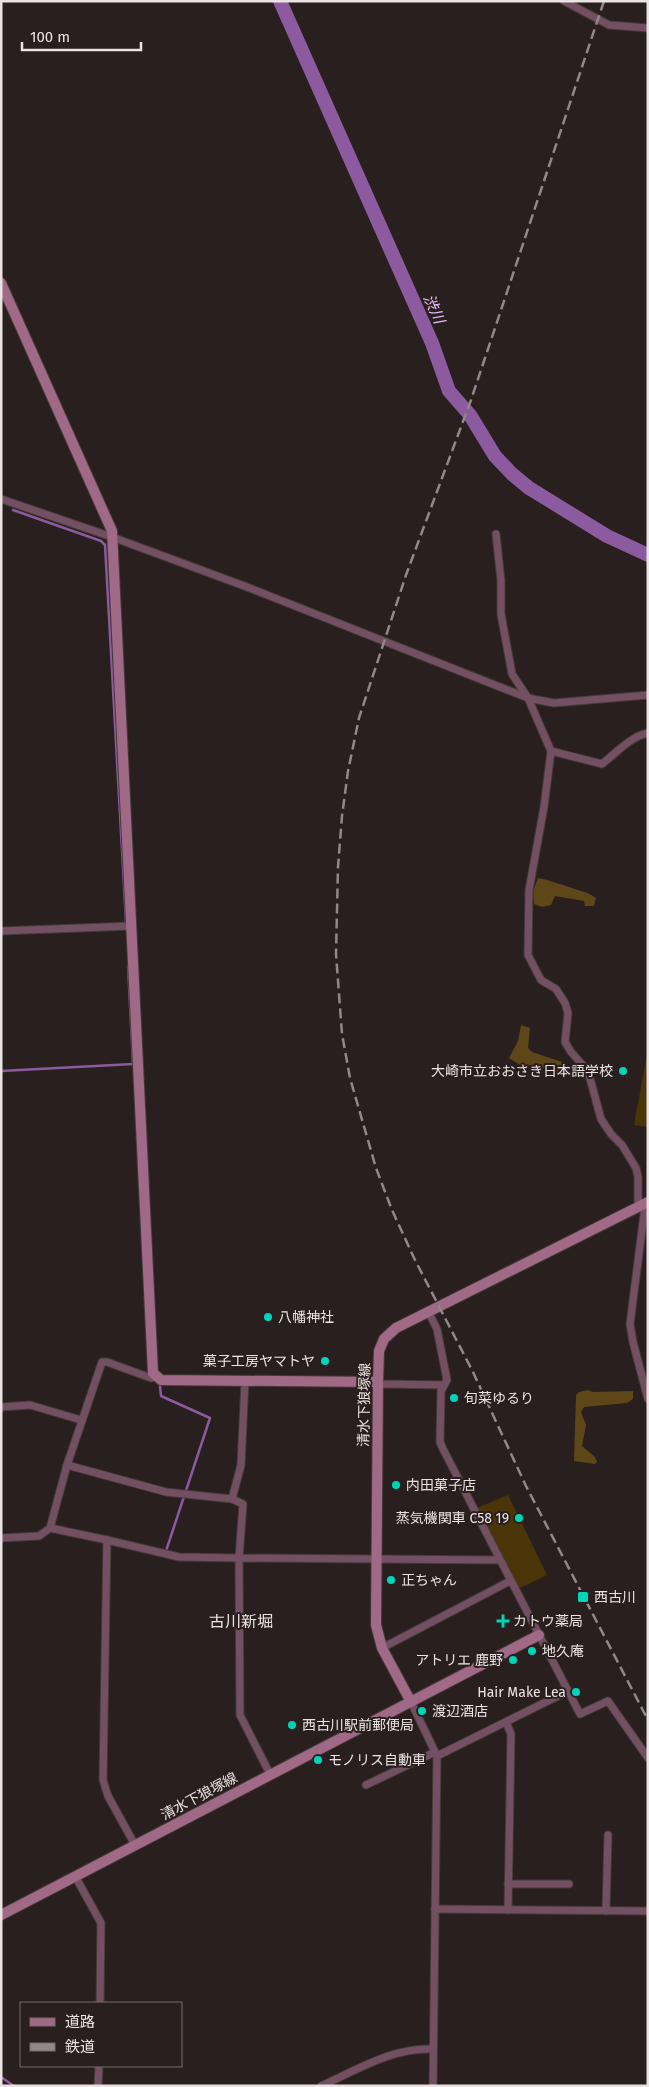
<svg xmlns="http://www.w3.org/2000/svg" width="649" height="2087" viewBox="0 0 649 2087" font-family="'Fira Sans','Noto Sans JP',sans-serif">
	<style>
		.green { fill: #493508 }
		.forest { fill: #5d4617 }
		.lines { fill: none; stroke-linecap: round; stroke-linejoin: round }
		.stream { stroke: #8c5a9f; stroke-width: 2.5 }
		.river { stroke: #8c5a9f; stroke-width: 14 }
		.street-casing { stroke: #453a3a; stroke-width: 9 }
		.secondary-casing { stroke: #453a3a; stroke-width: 12 }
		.street { stroke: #735061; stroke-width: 7 }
		.secondary { stroke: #a06985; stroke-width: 10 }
		.rail { stroke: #918888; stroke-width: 2.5; stroke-dasharray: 10 5; stroke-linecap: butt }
		.poi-dot { fill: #00d5b7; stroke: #2a1f1f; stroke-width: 2 }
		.labels { text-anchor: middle; stroke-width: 4; stroke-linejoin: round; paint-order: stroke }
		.poi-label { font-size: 14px; fill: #ebe3e3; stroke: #2a1f1f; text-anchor: start }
		.street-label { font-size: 14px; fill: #ebe3e3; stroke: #2a1f1f }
		.water-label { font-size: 15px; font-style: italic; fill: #ecc3fc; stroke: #2a1f1f }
		.quarter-label { font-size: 16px; fill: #ebe3e3; stroke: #2a1f1f }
	</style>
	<rect width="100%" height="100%" fill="#2a1f1f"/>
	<g class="green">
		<path d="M648 1049V1127L634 1125Z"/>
		<path d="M508 1495 547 1575 518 1589 477 1508Z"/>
	</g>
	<g class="forest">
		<path d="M538 878C552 881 556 883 569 887 579 891 587 891 596 898L594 906H585L584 901 555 896 551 905 542 907 534 904 533 891Z"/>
		<path d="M521 1025 530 1028 528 1048 532 1052 562 1062 561 1069 556 1076 538 1065H520L509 1058 518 1041Z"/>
		<path d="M588 1390 593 1392 633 1391V1399L627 1403 584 1407 581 1412 586 1425 582 1446 595 1457 597 1462 595 1464 574 1461 576 1395 579 1392Z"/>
	</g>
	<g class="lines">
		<g class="stream">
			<path d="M13 510 101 541 105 545 126 922"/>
			<path d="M1 1071 133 1064 128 966"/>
			<path d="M160 1386 161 1396 210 1418 166 1551"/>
			<path d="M1 2077 14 2086"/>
		</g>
		<path class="river" d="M280 1 432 343 449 391 470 415 495 456 512 474 529 488 607 536 648 555"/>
		<defs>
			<g id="street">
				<path d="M564 1 609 25 648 28"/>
				<path d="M1 499 112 537 247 587 528 698 554 703 648 695"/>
				<path d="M496 534 501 581V614L512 674 528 698 551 751 544 807 529 890 528 955 541 980 556 989 565 1003 568 1013 565 1042 571 1052 588 1071 601 1119 611 1134 622 1145 636 1168 638 1177V1201L644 1204V1214L630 1324 633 1342 648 1399"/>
				<path d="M551 751 602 764C615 754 631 736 648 733"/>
				<path d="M1 931 131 926"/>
				<path d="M428 1311 437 1329 447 1380 441 1391 440 1442 443 1449 580 1714 608 1701 648 1758"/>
				<path d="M378 1382 382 1384 444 1385"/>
				<path d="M1 1407 30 1405 81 1420"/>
				<path d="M67 1465 166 1492 232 1499 243 1504 239 1558 499 1560"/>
				<path d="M232 1499 241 1465 245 1381"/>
				<path d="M50 1528 107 1540"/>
				<path d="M1 1538 39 1536 50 1528 67 1465 102 1362H107L151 1378 157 1377"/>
				<path d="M382 1648 510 1581"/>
				<path d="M411 1702 437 1756 433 2086"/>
				<path d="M506 1722 511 1734 508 1910"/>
				<path d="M437 1756 568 1691"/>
				<path d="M366 1785 435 1752"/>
				<path d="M135 1845 108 1796 103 1780 107 1540 179 1557 239 1558 240 1715 270 1774"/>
				<path d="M75 1876 101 1923 100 2003"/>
				<path d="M508 1884H569"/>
				<path d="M435 1909 648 1911"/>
				<path d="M606 1911 608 1835"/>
				<path d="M98 2086 99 2066"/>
				<path d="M321 2086C357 2070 393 2047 433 2049"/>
			</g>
			<g id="secondary">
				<path d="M1 283 112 531 153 1373 161 1380 378 1382"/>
				<path d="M411 1702 382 1648 376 1625 378 1382 379 1351 384 1339 396 1328 648 1202"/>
				<path d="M1 1915 539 1635"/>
			</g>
		</defs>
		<use href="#street" class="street-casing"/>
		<use href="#secondary" class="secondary-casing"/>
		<use href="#street" class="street"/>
		<use href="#secondary" class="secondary"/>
		<path class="rail" d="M604 1 471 400 406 575 359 718 348 771 342 816 338 867 336 954 342 1034 350 1078 376 1168 392 1210 415 1260 473 1372 526 1486 648 1720"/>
	</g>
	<g class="poi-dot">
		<circle cx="623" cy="1071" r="5"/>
		<circle cx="268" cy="1317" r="5"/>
		<circle cx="325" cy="1361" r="5"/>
		<circle cx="454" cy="1398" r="5"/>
		<circle cx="396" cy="1485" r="5"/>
		<circle cx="519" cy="1518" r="5"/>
		<circle cx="391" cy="1580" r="5"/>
		<rect x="577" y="1591" width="12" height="12" rx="2.5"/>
		<path d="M500.5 1613.5h5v5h5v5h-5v5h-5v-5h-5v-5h5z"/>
		<circle cx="532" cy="1651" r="5"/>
		<circle cx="513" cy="1660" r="5"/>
		<circle cx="576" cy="1692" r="5"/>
		<circle cx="422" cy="1711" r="5"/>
		<circle cx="292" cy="1725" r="5"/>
		<circle cx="318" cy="1760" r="5"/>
	</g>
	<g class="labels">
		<g class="poi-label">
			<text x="613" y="1076" text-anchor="end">大崎市立おおさき日本語学校</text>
			<text x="278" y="1322">八幡神社</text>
			<text x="315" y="1366" text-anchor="end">菓子工房ヤマトヤ</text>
			<text x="464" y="1403">旬菜ゆるり</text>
			<text x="406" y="1490">内田菓子店</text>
			<text x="509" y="1523" text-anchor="end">蒸気機関車 C58 19</text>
			<text x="401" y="1585">正ちゃん</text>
			<text x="594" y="1602">西古川</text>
			<text x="513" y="1626">カトウ薬局</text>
			<text x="542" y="1656">地久庵</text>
			<text x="503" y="1665" text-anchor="end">アトリエ 鹿野</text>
			<text x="566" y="1697" text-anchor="end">Hair Make Lea</text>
			<text x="432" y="1716">渡辺酒店</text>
			<text x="302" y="1730">西古川駅前郵便局</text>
			<text x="328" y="1765">モノリス自動車</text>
		</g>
		<g class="street-label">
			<text transform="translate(364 1405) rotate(-89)" y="5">清水下狼塚線</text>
			<text transform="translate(199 1796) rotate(-28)" y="5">清水下狼塚線</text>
		</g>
		<g class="water-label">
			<text transform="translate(434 309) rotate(66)" y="5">渋川</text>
		</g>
		<g class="quarter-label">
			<text x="241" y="1627">古川新堀</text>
		</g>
	</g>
	<rect width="649" height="2087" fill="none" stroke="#ebe3e3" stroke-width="5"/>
	<rect x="20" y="2002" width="162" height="65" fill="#2a1f1f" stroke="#776d6d"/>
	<rect x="30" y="2018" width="25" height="8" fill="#a06985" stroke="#776d6d"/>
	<text x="65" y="2027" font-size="15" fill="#ebe3e3">道路</text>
	<rect x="30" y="2043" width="25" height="8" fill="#918888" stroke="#776d6d"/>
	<text x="65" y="2052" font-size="15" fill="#ebe3e3">鉄道</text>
	<path d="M22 42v8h119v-8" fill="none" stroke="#ebe3e3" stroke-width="2.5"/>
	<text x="30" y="42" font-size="15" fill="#ebe3e3" stroke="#2a1f1f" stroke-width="4" paint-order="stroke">100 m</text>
</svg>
